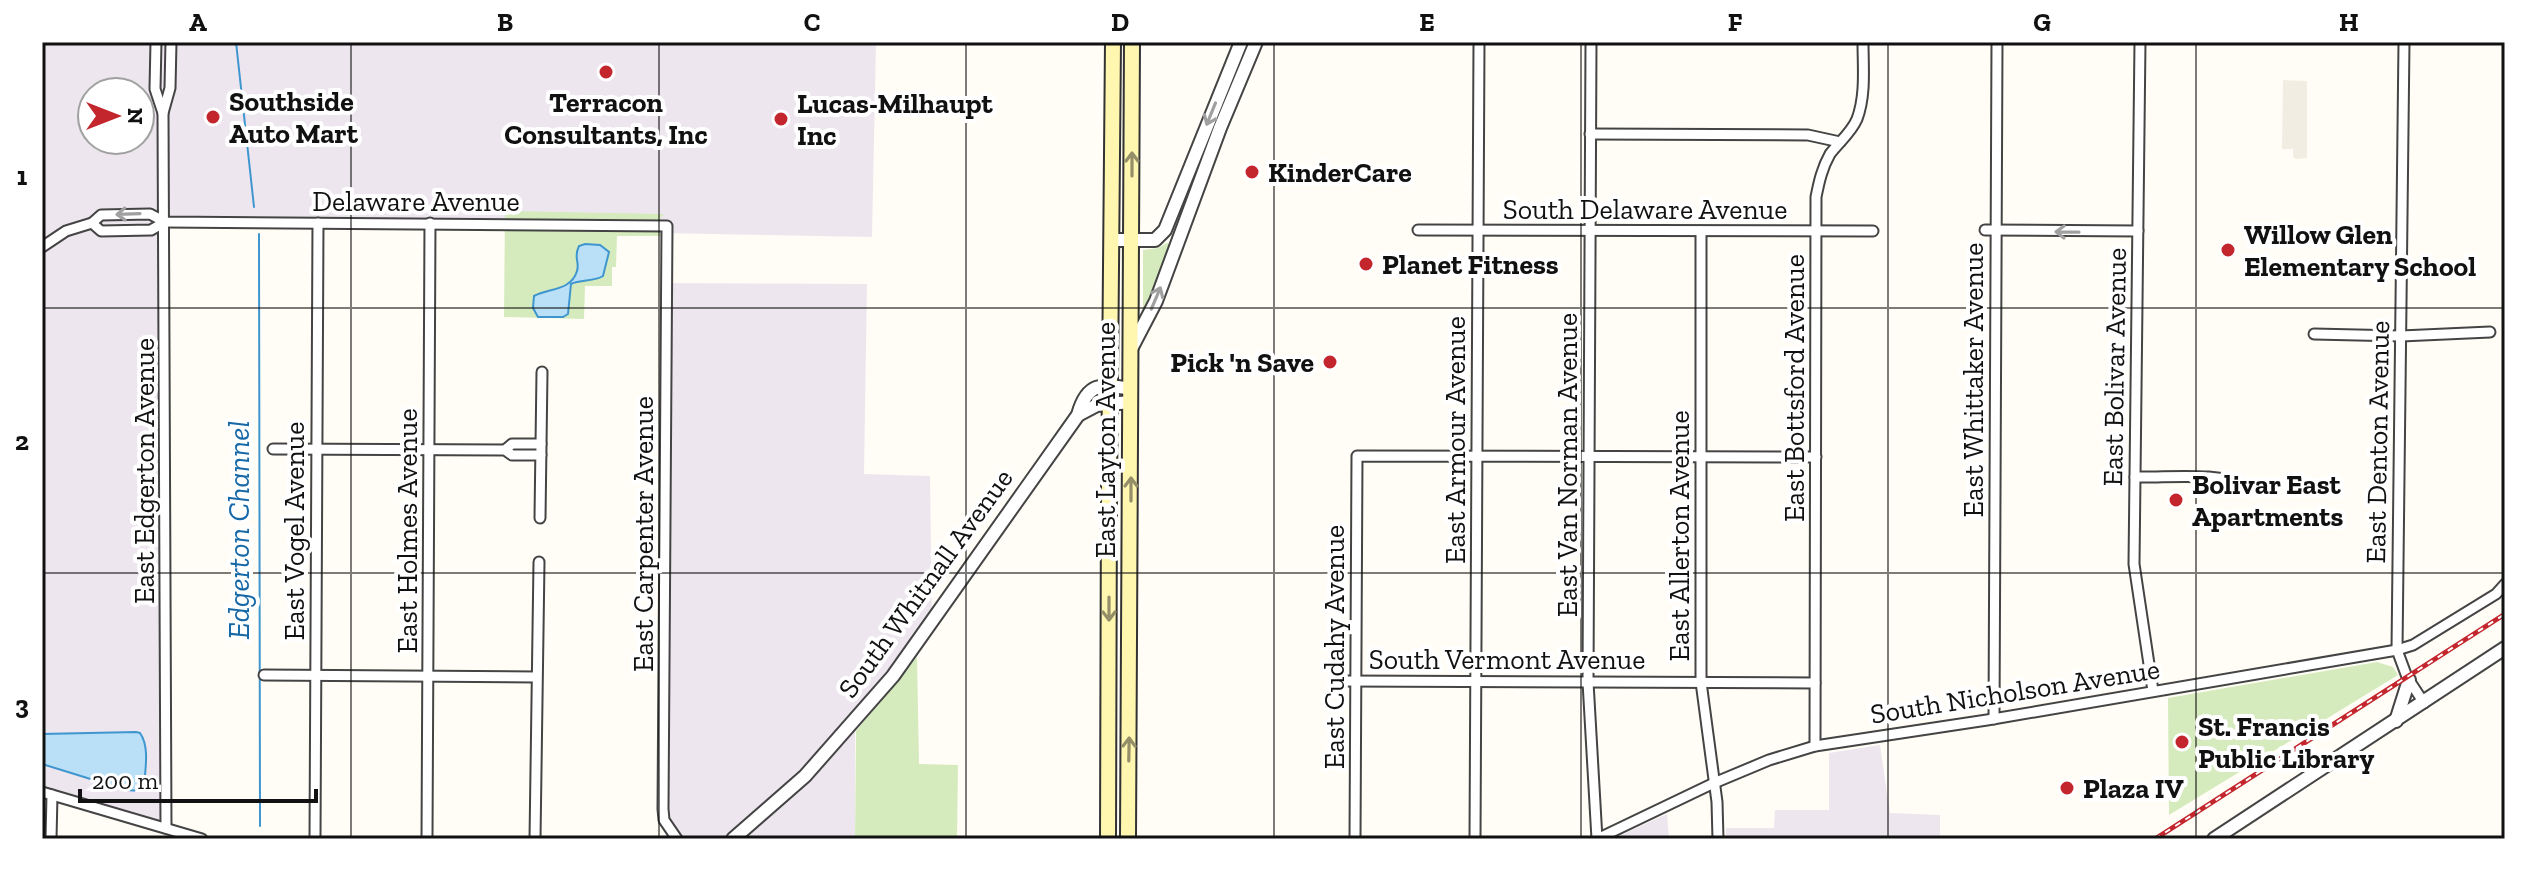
<svg xmlns="http://www.w3.org/2000/svg" width="2547" height="881" viewBox="0 0 2547 881" font-family="'Zilla Slab',serif">
	<style>
		.industrial { fill: #eee6ef; fill-rule: evenodd }
		.green { fill: #d5ebbd }
		.plaza { fill: #f1ede2 }
		.water { fill: #b9e0f7; stroke: #3f96cf; stroke-width: 2 }
		.lines { fill: none; stroke-linecap: round; stroke-linejoin: round }
		.stream { stroke: #3f96cf; stroke-width: 2 }
		.minor-casing { stroke: #444; stroke-width: 13 }
		.tertiary-casing { stroke: #444; stroke-width: 16 }
		.secondary-casing { stroke: #333; stroke-width: 18 }
		.minor { stroke: #fff; stroke-width: 9 }
		.tertiary { stroke: #fff; stroke-width: 12 }
		.secondary { stroke: #fff6b0; stroke-width: 14 }
		.rail-casing { stroke: #c4262e; stroke-width: 5 }
		.rail { stroke: #fff; stroke-width: 2; stroke-dasharray: 6; stroke-linecap: butt }
		.oneway { stroke: #a0a0a0 }
		.oneway2 { stroke: #948f68 }
		.grid { fill: none; stroke: #111; stroke-width: 2; stroke-opacity: 0.55 }
		.poi-dot { fill: #c4262e; stroke: #fff; stroke-width: 3 }
		.labels { text-anchor: middle; stroke-width: 8; stroke-linejoin: round; paint-order: stroke }
		.poi-label { font-size: 28px; font-weight: bold; fill: #111; stroke: #fff; text-anchor: start }
		.street-label { font-size: 28px; fill: #111; stroke: #fff }
		.water-label { font-size: 30px; font-style: italic; fill: #1768a6; stroke: #fff }
		.neatline { fill: none; stroke: #111; stroke-width: 3 }
		.grid-label { font-size: 26px; text-anchor: middle; font-weight: bold; fill: #111 }
	</style>
	<rect width="100%" height="100%" fill="#fffdf5"/>
	<g class="industrial">
		<path d="M42 42H876L872 237 660 233 504 223 165 222 166 828 42 792ZM92 92H140V140H92Z"/>
		<path d="M666 283 867 284 864 474 930 476 932 620 855 718V839H677L663 809Z"/>
		<path d="M1880 745 1890 813 1940 815V839H1726V828H1774L1775 810H1829V753Z"/>
		<path d="M1667 814 1669 839H1612Z"/>
	</g>
	<g class="green">
		<path d="M505 211 664 214 657 222 661 236H617L616 267H612V286H585L584 319 504 317Z"/>
		<path d="M1167 243 1170 244 1160 283 1143 318V250L1158 248Z"/>
		<path d="M917 657 919 764 958 765 957 839H855L856 731Z"/>
		<path d="M2377 662 2393 667 2398 675 2169 815 2168 698Z"/>
	</g>
	<path class="plaza" d="M2283 80 2307 81V158L2296 159 2293 157V149H2282Z"/>
	<g class="water">
		<path d="M585 244 600 245 609 252 603 276C594 282 581 279 571 284L568 314 563 317H538L533 308 534 296C549 288 571 291 577 271 580 261 573 258 579 246Z"/>
		<path d="M136 732 140 733C150 747 145 770 144 787L141 791 126 790 42 764V734Z"/>
	</g>
	<g class="lines">
		<g class="stream">
			<path d="M236 42 254 207"/>
			<path d="M259 234 260 826"/>
		</g>
		<defs>
			<g id="minor">
				<path d="M156 42 155 89 163 113"/>
				<path d="M1591 42 1588 682 1597 839"/>
				<path d="M2140 42 2134 564 2153 691"/>
				<path d="M2404 42 2397 650 2407 677 2424 703"/>
				<path d="M1590 134 1808 135 1840 142"/>
				<path d="M92 223 101 231 151 230 165 222"/>
				<path d="M1418 230 1873 231"/>
				<path d="M1985 230 2138 231"/>
				<path d="M1701 231V682L1717 802 1718 839"/>
				<path d="M42 247 66 231 92 223 101 215 150 214 165 222 667 226 663 809 664 820 677 839"/>
				<path d="M2314 334 2401 336 2490 332"/>
				<path d="M273 449 505 450 512 455H541"/>
				<path d="M505 450 512 444H541"/>
				<path d="M2135 477C2168 478 2220 471 2249 487"/>
				<path d="M540 518 542 372"/>
				<path d="M264 675 536 677"/>
				<path d="M1343 681 1815 683"/>
				<path d="M1994 719 1997 42"/>
				<path d="M1815 746 1816 197C1819 182 1822 168 1830 154 1839 142 1851 133 1857 119 1866 95 1863 67 1863 42"/>
				<path d="M42 792 202 839"/>
				<path d="M166 828 163 113 170 88 171 42"/>
				<path d="M51 839 52 795"/>
				<path d="M315 839 318 223"/>
				<path d="M427 839 430 223"/>
				<path d="M535 839 539 562"/>
				<path d="M1355 839 1357 456 1816 457"/>
				<path d="M1475 839 1479 42"/>
				<path d="M1597 839 1714 783 1769 760 1815 746 1987 720 2397 650 2413 645 2496 594 2505 584"/>
			</g>
			<g id="tertiary">
				<path d="M1112 240H1155L1165 230 1241 42"/>
				<path d="M1132 347 1156 301 1220 128 1256 42"/>
				<path d="M1078 415 1097 405 1131 402"/>
				<path d="M2396 721 2409 680"/>
				<path d="M733 839 805 776 893 676 1078 415C1087 382 1101 384 1131 389"/>
				<path d="M2214 839 2505 648"/>
			</g>
			<g id="secondary">
				<path d="M1108 839 1109 493 1113 42"/>
				<path d="M1128 839 1132 42"/>
			</g>
		</defs>
		<use href="#minor" class="minor-casing"/>
		<use href="#tertiary" class="tertiary-casing"/>
		<use href="#secondary" class="secondary-casing"/>
		<use href="#minor" class="minor"/>
		<use href="#tertiary" class="tertiary"/>
		<use href="#secondary" class="secondary"/>
		<defs>
			<path id="rail" d="M2155 839 2505 614"/>
		</defs>
		<use href="#rail" class="rail-casing"/>
		<use href="#rail" class="rail"/>
	</g>
	<defs><path id="oneway-shaft" d="M-6 0H5M1.5-3L5.5 0L1.5 3" fill="none" stroke-width="1.6" stroke-linecap="round" stroke-linejoin="round" transform="scale(2)"/></defs>
	<g class="oneway">
		<use href="#oneway-shaft" transform="translate(1211 114) rotate(112)"/>
		<use href="#oneway-shaft" transform="translate(128 214) rotate(178)"/>
		<use href="#oneway-shaft" transform="translate(2067 232) rotate(-179)"/>
		<use href="#oneway-shaft" transform="translate(1156 298) rotate(-67)"/>
	</g>
	<g class="oneway2">
		<use href="#oneway-shaft" transform="translate(1132 164) rotate(-90)"/>
		<use href="#oneway-shaft" transform="translate(1131 489) rotate(-90)"/>
		<use href="#oneway-shaft" transform="translate(1109 609) rotate(90)"/>
		<use href="#oneway-shaft" transform="translate(1129 749) rotate(-89)"/>
	</g>
	<path class="grid" d="M351 42V839M659 42V839M966 42V839M1274 42V839M1581 42V839M1888 42V839M2196 42V839M42 308H2505M42 573H2505"/>
	<g class="poi-dot">
		<circle cx="606" cy="72" r="8"/>
		<circle cx="213" cy="117" r="8"/>
		<circle cx="781" cy="119" r="8"/>
		<circle cx="1252" cy="172" r="8"/>
		<circle cx="2228" cy="250" r="8"/>
		<circle cx="1366" cy="264" r="8"/>
		<circle cx="1330" cy="362" r="8"/>
		<circle cx="2176" cy="500" r="8"/>
		<circle cx="2182" cy="742" r="8"/>
		<circle cx="2067" cy="788" r="8"/>
	</g>
	<g class="labels">
		<g class="poi-label">
			<text x="229" y="111">Southside<tspan x="229" dy="32">Auto Mart</tspan></text>
			<text x="606" y="112" text-anchor="middle">Terracon<tspan x="606" dy="32">Consultants, Inc</tspan></text>
			<text x="797" y="113">Lucas-Milhaupt<tspan x="797" dy="32">Inc</tspan></text>
			<text x="1268" y="182">KinderCare</text>
			<text x="2244" y="244">Willow Glen<tspan x="2244" dy="32">Elementary School</tspan></text>
			<text x="1382" y="274">Planet Fitness</text>
			<text x="1314" y="372" text-anchor="end">Pick 'n Save</text>
			<text x="2192" y="494">Bolivar East<tspan x="2192" dy="32">Apartments</tspan></text>
			<text x="2198" y="736">St. Francis<tspan x="2198" dy="32">Public Library</tspan></text>
			<text x="2083" y="798">Plaza IV</text>
		</g>
		<g class="street-label">
			<text x="416" y="211">Delaware Avenue</text>
			<text x="1645" y="219">South Delaware Avenue</text>
			<text transform="translate(2114 367) rotate(-89)" y="10">East Bolivar Avenue</text>
			<text transform="translate(1973 380) rotate(-90)" y="10">East Whittaker Avenue</text>
			<text transform="translate(1794 388) rotate(-90)" y="10">East Bottsford Avenue</text>
			<text transform="translate(1105 440) rotate(-90)" y="10">East Layton Avenue</text>
			<text transform="translate(1455 440) rotate(-90)" y="10">East Armour Avenue</text>
			<text transform="translate(2377 442) rotate(-89)" y="10">East Denton Avenue</text>
			<text transform="translate(1567 465) rotate(-90)" y="10">East Van Norman Avenue</text>
			<text transform="translate(144 471) rotate(-90)" y="10">East Edgerton Avenue</text>
			<text transform="translate(294 531) rotate(-90)" y="10">East Vogel Avenue</text>
			<text transform="translate(407 531) rotate(-90)" y="10">East Holmes Avenue</text>
			<text transform="translate(643 534) rotate(-90)" y="10">East Carpenter Avenue</text>
			<text transform="translate(1679 536) rotate(-90)" y="10">East Allerton Avenue</text>
			<text transform="translate(925 583) rotate(-54)" y="10">South Whitnall Avenue</text>
			<text transform="translate(1334 647) rotate(-90)" y="10">East Cudahy Avenue</text>
			<text x="1507" y="669">South Vermont Avenue</text>
			<text transform="translate(2015 691) rotate(-9)" y="10">South Nicholson Avenue</text>
		</g>
		<g class="water-label">
			<text transform="translate(239 530) rotate(-90)" y="10">Edgerton Channel</text>
		</g>
	</g>
	<rect width="2547" height="881" fill="none" stroke="#ffffff" stroke-width="88"/>
	<g transform="translate(116 116) rotate(90)"><circle r="38" fill="#ffffff" stroke="#a0a0a0" stroke-width="2"/>
	<path d="M0-6L14 30L0 20L-14 30Z" fill="#c4262e"/>
	<text y="-12" font-size="22" font-weight="bold" text-anchor="middle" fill="#111111">N</text>
	</g>
	<path d="M80 789v12h236v-12" fill="none" stroke="#111111" stroke-width="4"/>
	<text x="92" y="789" font-size="24" fill="#111111" stroke="#ffffff" stroke-width="6" paint-order="stroke">200 m</text>
	<rect x="44" y="44" width="2459" height="793" class="neatline"/>
	<g class="grid-label">
		<text x="198" y="31">A</text>
		<text x="505" y="31">B</text>
		<text x="812" y="31">C</text>
		<text x="1120" y="31">D</text>
		<text x="1427" y="31">E</text>
		<text x="1735" y="31">F</text>
		<text x="2042" y="31">G</text>
		<text x="2349" y="31">H</text>
		<text x="22" y="185">1</text>
		<text x="22" y="450">2</text>
		<text x="22" y="714">3</text>
	</g>
</svg>
